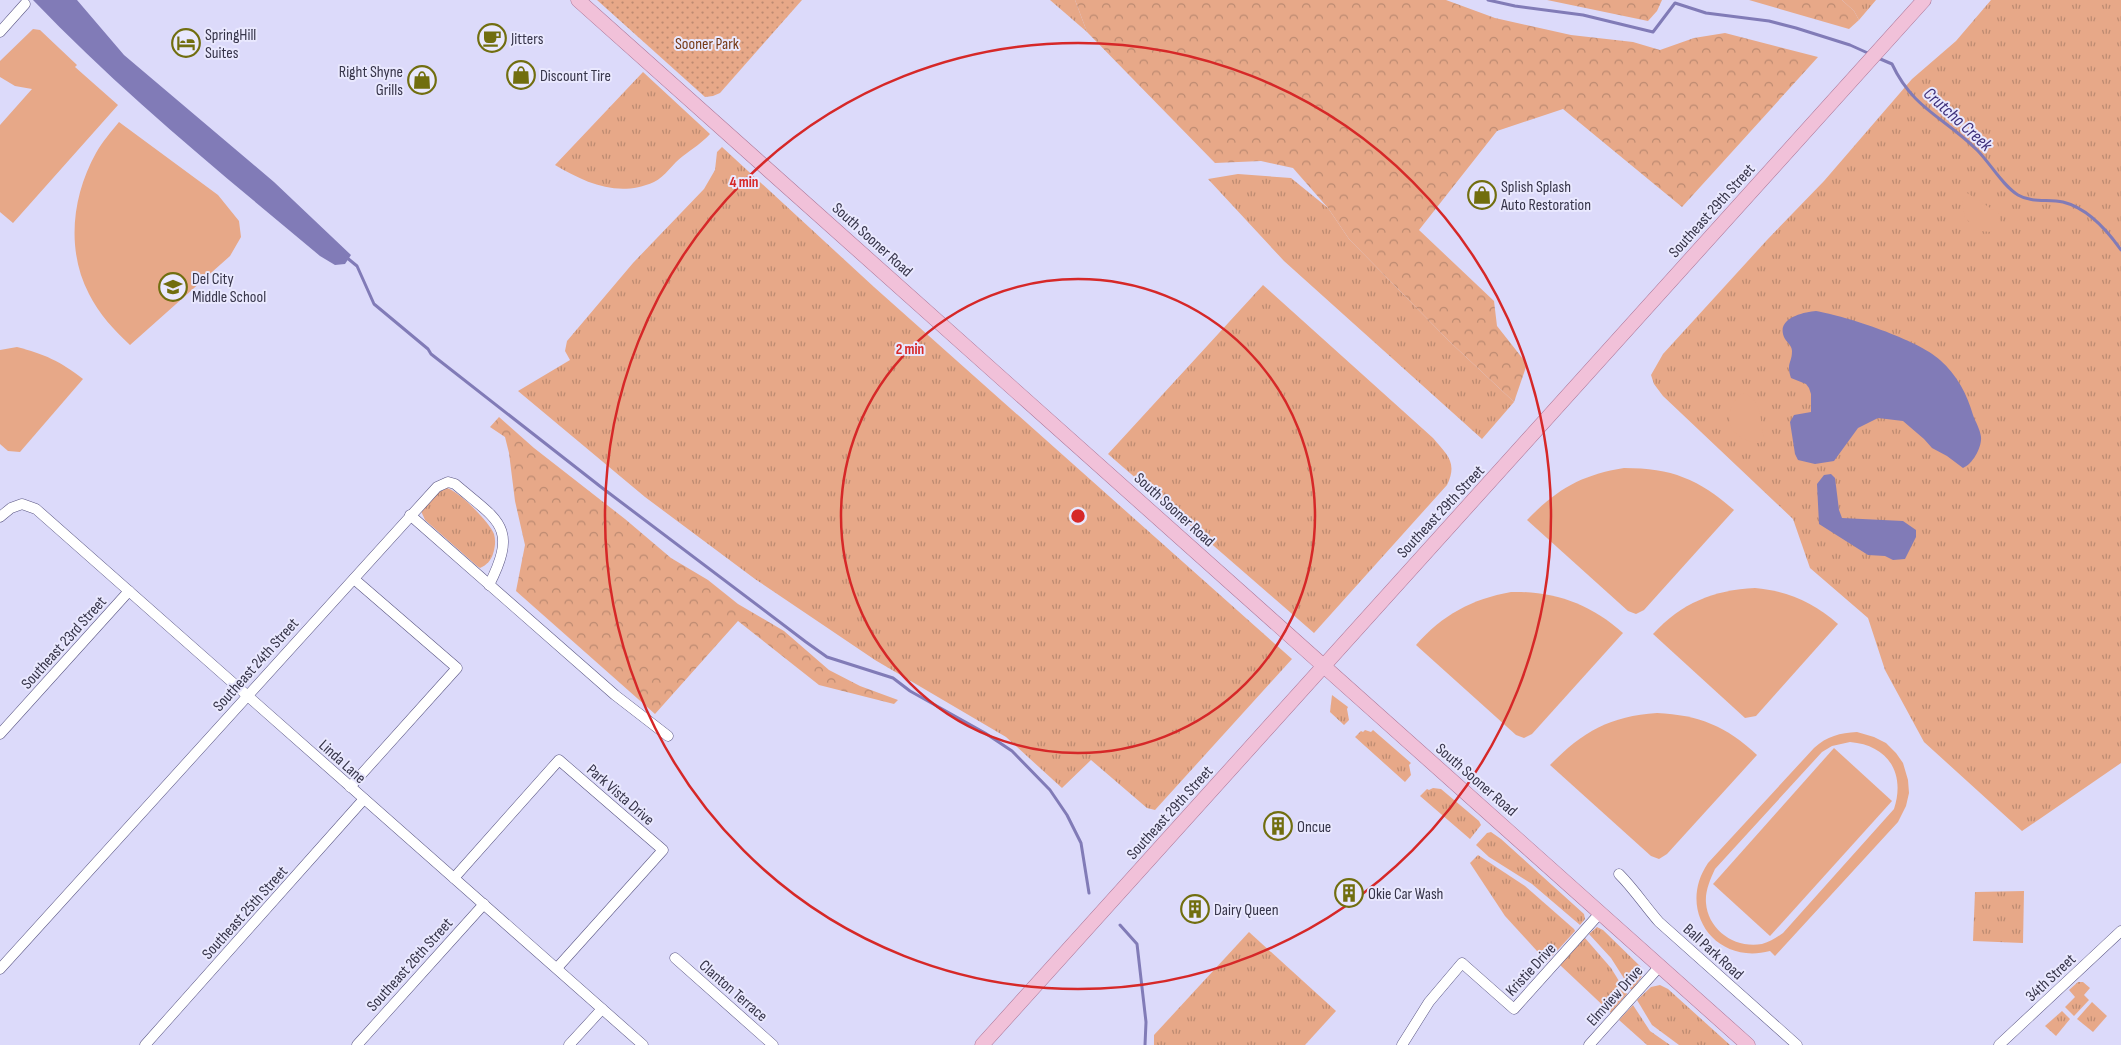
<svg xmlns="http://www.w3.org/2000/svg" width="2121" height="1045" viewBox="0 0 2121 1045" font-family="'Sofia Sans Condensed',sans-serif">
	<style>
		.grass { fill: url(#grass-tufts) }
		.forest { fill: url(#forest-crowns) }
		.park { fill: url(#park-dots) }
		.pitch { fill: #e7a888; fill-rule: evenodd }
		.water { fill: #817bb7 }
		.lines { fill: none; stroke-linecap: round; stroke-linejoin: round }
		.stream { stroke: #817bb7; stroke-width: 3 }
		.minor-casing { stroke: #5b5784; stroke-width: 11 }
		.major-casing { stroke: #aa7496; stroke-width: 15 }
		.minor { stroke: #fff; stroke-width: 10 }
		.major { stroke: #f1c1d9; stroke-width: 14 }
		.ring { fill: none; stroke: #d62828; stroke-width: 2.5 }
		.labels { text-anchor: middle; stroke-width: 4; stroke-linejoin: round; paint-order: stroke }
		.poi-label { font-size: 16px; fill: #363449; stroke: #e9e8fe; text-anchor: start }
		.park-label { font-size: 16px; fill: #743815; stroke: #e9e8fe }
		.street-label { font-size: 16px; fill: #363449; stroke: #e9e8fe }
		.water-label { font-size: 18px; font-style: italic; fill: #3f317b; stroke: #e9e8fe }
		.centre { fill: #d62828; stroke: #e9e8fe; stroke-width: 2.5 }
		.ring-label { font-size: 15px; text-anchor: middle; font-weight: bold; fill: #d62828; stroke: #e9e8fe; stroke-width: 4; stroke-linejoin: round; paint-order: stroke }
	</style>
	<defs>
		<pattern id="grass-tufts" width="24" height="20" patternUnits="userSpaceOnUse" patternTransform="scale(1.25)"><rect width="24" height="20" fill="#e7a888"/><path d="M3 7l-1-3M5 7V3M7 7l1-3M15 17l-1-3M17 17v-4M19 17l1-3" fill="none" stroke="#bc8a71"/></pattern>
		<pattern id="forest-crowns" width="20" height="18" patternUnits="userSpaceOnUse" patternTransform="scale(1.25)"><rect width="20" height="18" fill="#e7a888"/><path d="M2 6a3 3 0 1 1 6 0M12 15a3 3 0 1 1 6 0" fill="none" stroke="#bc8a71"/></pattern>
		<pattern id="park-dots" width="8" height="8" patternUnits="userSpaceOnUse" patternTransform="scale(1.25)"><rect width="8" height="8" fill="#e7a888"/><path d="M2 2h.1M6 6h.1" fill="none" stroke="#bc8a71" stroke-width="1.8" stroke-linecap="round"/></pattern>
	</defs>
	<rect width="100%" height="100%" fill="#dcdafa"/>
	<g class="grass">
		<path d="M1050 0H1075L1087 32Z"/>
		<path d="M1842 0H1876L1859 20 1854 11Z"/>
		<path d="M1991 0H2121V763L2022 831 1924 742 1885 670 1868 618 1810 568 1793 519 1663 396 1654 384 1651 375 1663 354 1767 240 1824 181 1912 79 1956 41Z"/>
		<path d="M643 72 710 134C702 143 693 148 683 156 673 163 665 177 654 182 618 198 586 183 555 165Z"/>
		<path d="M722 147 874 287 1292 659 1155 810 1147 808 1091 760 1062 788 1006 737 875 660 755 579 645 497 518 391 570 360 565 351 567 341 633 263 704 189 715 170 717 152Z"/>
		<path d="M1238 174 1291 178 1328 208 1349 239 1450 342 1514 402 1482 439 1284 261 1208 179Z"/>
		<path d="M1263 285 1433 438C1447 455 1458 462 1447 485L1314 633 1108 454Z"/>
		<path d="M447 488C459 491 490 523 494 534 496 541 495 547 493 554 491 560 487 565 480 568L477 566 425 520 421 511 437 493Z"/>
		<path d="M1332 695 1348 707 1347 709 1349 720 1344 725 1330 712Z"/>
		<path d="M1365 730 1371 732 1373 730 1411 763 1409 765 1411 775 1405 782 1355 737 1361 731 1363 732Z"/>
		<path d="M1433 788 1441 789 1479 821 1481 825 1470 839 1420 796 1427 789 1429 790Z"/>
		<path d="M1491 832 1501 839 1584 914 1585 919 1580 925 1532 884 1489 857 1476 845 1487 833Z"/>
		<path d="M1478 855 1525 886 1574 929 1575 931 1547 962 1505 916 1470 863Z"/>
		<path d="M2024 891 2023 943 1973 941 1975 892Z"/>
		<path d="M1597 927 1603 930 1641 967 1642 976 1632 991 1611 958 1589 934Z"/>
		<path d="M1249 932 1336 1011 1305 1045H1154V1035Z"/>
		<path d="M1585 938 1611 968 1627 994 1611 1013 1560 965Z"/>
		<path d="M2078 982H2083L2090 988 2084 995 2089 1000 2074 1016 2065 1007 2075 997 2069 990Z"/>
		<path d="M1660 985 1668 989 1730 1045H1679L1652 1025 1637 1000 1651 987Z"/>
		<path d="M2092 1002 2107 1016 2093 1032 2077 1019Z"/>
		<path d="M1633 1005 1650 1031 1670 1045H1647L1619 1020Z"/>
		<path d="M2062 1011 2070 1019 2056 1036 2045 1026Z"/>
	</g>
	<g class="forest">
		<path d="M1075 0H1446L1495 18 1571 35 1633 42 1660 50 1694 38 1725 33 1818 57 1682 207 1563 109 1497 131 1419 230 1494 301 1497 326 1527 364 1514 402 1450 342 1349 239 1328 208 1293 168 1261 161 1215 163 1087 32Z"/>
		<path d="M1547 0H1662L1657 11 1648 21Z"/>
		<path d="M1749 0H1842L1854 11 1859 20 1849 29Z"/>
		<path d="M499 417 534 448 625 519 671 558 708 580 738 604 784 631 829 670 860 686 898 700 894 704 819 685 738 621 655 714 516 591 525 545 515 501 509 453 505 437 490 427Z"/>
	</g>
	<path class="park" d="M597 0H802L720 93 713 96 705 97Z"/>
	<g class="pitch">
		<path d="M33 29 40 30 77 65 75 67 118 105 13 223 0 212V125L32 89 15 86 0 77V61Z"/>
		<path d="M119 122 218 195 239 221 241 237 230 256 130 345C114 330 99 314 89 294 66 250 72 196 96 153 102 142 111 132 119 122Z"/>
		<path d="M1967 193 1998 213 2001 223 1992 232 1980 231 1965 218 1962 201Z"/>
		<path d="M17 347C44 354 60 361 83 379L20 452 8 451 0 444V350Z"/>
		<path d="M1743 393C1761 397 1761 423 1764 439L1760 443C1738 442 1722 426 1733 404 1736 399 1737 396 1743 393Z"/>
		<path d="M1624 468C1672 468 1698 479 1734 510L1644 610 1636 614 1628 611 1527 520C1557 489 1581 475 1624 468Z"/>
		<path d="M1755 588C1788 591 1813 602 1838 624L1756 716 1745 718 1653 634C1681 603 1714 590 1755 588Z"/>
		<path d="M1511 592C1555 591 1590 604 1623 633L1532 734 1524 738 1516 735 1416 645C1442 615 1472 599 1511 592Z"/>
		<path d="M1657 713C1699 715 1726 726 1757 755L1667 854 1659 859 1651 856 1550 765C1582 732 1610 716 1657 713Z"/>
		<path d="M1857 732 1874 737 1886 743 1896 753 1903 763 1908 780 1909 793 1906 806 1898 822 1775 956 1770 951C1715 966 1676 910 1708 863L1814 748C1827 736 1840 733 1857 732ZM1850 742C1887 745 1906 772 1894 809L1783 933C1776 938 1770 942 1762 944 1735 949 1708 930 1706 903 1705 891 1710 880 1715 869L1822 752 1832 746Z"/>
		<path d="M1834 748 1892 801 1770 936 1713 884Z"/>
	</g>
	<g class="water">
		<path d="M33 0H77L124 55 274 182 351 255 345 264 335 265 320 256C222 174 122 93 33 0Z"/>
		<path d="M1816 311C1846 316 1919 340 1940 360 1957 375 1967 394 1973 415 1976 423 1980 429 1981 437 1982 447 1973 464 1963 468L1947 456 1932 448 1924 439 1903 421 1878 418 1858 428 1834 461 1815 464 1798 460 1795 454 1790 422 1794 415 1811 412V394L1809 388 1806 384 1791 378C1786 363 1792 363 1792 351 1792 345 1786 342 1784 337 1776 318 1804 312 1816 311Z"/>
		<path d="M1831 474 1835 478 1839 510 1842 518 1903 521 1916 530V537L1905 559 1893 560 1885 556 1868 555 1819 524 1817 484 1824 475Z"/>
	</g>
	<g class="lines">
		<g class="stream">
			<path d="M1488 0 1515 6 1583 15 1653 32 1675 3 1706 13 1769 21 1796 28 1850 45 1870 54"/>
			<path d="M1878 58 1892 64C1913 109 1944 117 1977 150 1991 164 2002 185 2018 195 2031 203 2048 199 2063 202 2087 208 2107 230 2121 250"/>
			<path d="M346 257 357 266 374 304 428 349 431 354 601 487 806 642 827 657 893 678 910 691 985 733 1012 751 1050 790 1067 815 1081 843 1089 893"/>
			<path d="M1120 925 1137 944 1146 1022 1145 1045"/>
		</g>
		<defs>
			<g id="minor">
				<path d="M0 32 25 4"/>
				<path d="M410 515 615 695 668 736"/>
				<path d="M0 517 11 508 22 504 36 509 643 1045"/>
				<path d="M0 734 129 591"/>
				<path d="M350 787 457 668 354 579"/>
				<path d="M1619 874C1634 889 1645 906 1659 922L1797 1045"/>
				<path d="M454 878 559 760 663 850 557 968"/>
				<path d="M675 958 773 1045"/>
				<path d="M0 969 437 487 448 482 455 484C498 521 519 526 489 585"/>
				<path d="M145 1045 364 799"/>
				<path d="M357 1045 484 904"/>
				<path d="M569 1045 602 1009"/>
				<path d="M1402 1045 1429 1002 1462 963 1514 1009 1601 912"/>
				<path d="M1589 1045 1660 966"/>
				<path d="M1999 1045 2121 931"/>
			</g>
			<g id="major">
				<path d="M578 0 1748 1045"/>
				<path d="M982 1045 1924 0"/>
			</g>
		</defs>
		<use href="#minor" class="minor-casing"/>
		<use href="#major" class="major-casing"/>
		<use href="#minor" class="minor"/>
		<use href="#major" class="major"/>
	</g>
	<g class="ring">
		<circle cx="1078" cy="516" r="237"/>
		<circle cx="1078" cy="516" r="473"/>
	</g>
	<defs>
		<symbol id="cafe-ring" viewBox="-11 -11 22 22"><circle r="9.5" fill="#e9e8fe" stroke="#716e0f" stroke-width="1.5"/><path d="M-5.5-4.5H6V0H3Q3 3.5 0 3.5H-2.5Q-5.5 3.5-5.5 0ZM3-3.2v2h1.7v-2ZM-6 4.5H4V6H-6Z" fill="#716e0f"/></symbol>
		<symbol id="hotel-ring" viewBox="-11 -11 22 22"><circle r="9.5" fill="#e9e8fe" stroke="#716e0f" stroke-width="1.5"/><path d="M-6-4.5h1.5V1H6V5H4.5V3h-9V5H-6ZM-4 0a1.8 1.8 0 1 1 3.6 0ZM.5 0V-2.5h3Q6-2.5 6 0Z" fill="#716e0f"/></symbol>
		<symbol id="shop-ring" viewBox="-11 -11 22 22"><circle r="9.5" fill="#e9e8fe" stroke="#716e0f" stroke-width="1.5"/><path d="M-5-2.5h2.3a2.7 3.5 0 0 1 5.4 0H5L5.5 6h-11ZM-1.5-2.5h3a1.5 2.3 0 0 0-3 0Z" fill="#716e0f"/></symbol>
		<symbol id="school-ring" viewBox="-11 -11 22 22"><circle r="9.5" fill="#e9e8fe" stroke="#716e0f" stroke-width="1.5"/><path d="M0-5L7-2L0 1L-7-2ZM-4 1L0 2.5L4 1V4Q0 6-4 4Z" fill="#716e0f"/></symbol>
		<symbol id="building-ring" viewBox="-11 -11 22 22"><circle r="9.5" fill="#e9e8fe" stroke="#716e0f" stroke-width="1.5"/><path d="M-4-6H4V6H1V3H-1V6H-4ZM-2.5-4.3h1.7v1.8h-1.7ZM.8-4.3h1.7v1.8H.8ZM-2.5-1h1.7V.8h-1.7ZM.8-1h1.7V.8H.8Z" fill="#716e0f"/></symbol>
	</defs>
	<g fill-rule="evenodd">
		<use href="#cafe-ring" x="476" y="22" width="32" height="32"/>
		<use href="#hotel-ring" x="170" y="27" width="32" height="32"/>
		<use href="#shop-ring" x="505" y="59" width="32" height="32"/>
		<use href="#shop-ring" x="406" y="64" width="32" height="32"/>
		<use href="#shop-ring" x="1466" y="179" width="32" height="32"/>
		<use href="#school-ring" x="157" y="271" width="32" height="32"/>
		<use href="#building-ring" x="1262" y="810" width="32" height="32"/>
		<use href="#building-ring" x="1333" y="877" width="32" height="32"/>
		<use href="#building-ring" x="1179" y="893" width="32" height="32"/>
	</g>
	<g class="labels">
		<g class="poi-label">
			<text x="205" y="40">SpringHill<tspan x="205" dy="18">Suites</tspan></text>
			<text x="511" y="44">Jitters</text>
			<text x="403" y="77" text-anchor="end">Right Shyne<tspan x="403" dy="18">Grills</tspan></text>
			<text x="540" y="81">Discount Tire</text>
			<text x="1501" y="192">Splish Splash<tspan x="1501" dy="18">Auto Restoration</tspan></text>
			<text x="192" y="284">Del City<tspan x="192" dy="18">Middle School</tspan></text>
			<text x="1297" y="832">Oncue</text>
			<text x="1368" y="899">Okie Car Wash</text>
			<text x="1214" y="915">Dairy Queen</text>
		</g>
		<g class="park-label">
			<text x="707" y="49">Sooner Park</text>
		</g>
		<g class="street-label">
			<text transform="translate(1711 210) rotate(-48)" y="6">Southeast 29th Street</text>
			<text transform="translate(873 239) rotate(42)" y="6">South Sooner Road</text>
			<text transform="translate(1175 509) rotate(42)" y="6">South Sooner Road</text>
			<text transform="translate(1440 511) rotate(-47)" y="6">Southeast 29th Street</text>
			<text transform="translate(63 642) rotate(-48)" y="6">Southeast 23rd Street</text>
			<text transform="translate(255 664) rotate(-48)" y="6">Southeast 24th Street</text>
			<text transform="translate(343 761) rotate(42)" y="6">Linda Lane</text>
			<text transform="translate(1477 779) rotate(41)" y="6">South Sooner Road</text>
			<text transform="translate(621 794) rotate(41)" y="6">Park Vista Drive</text>
			<text transform="translate(1169 812) rotate(-48)" y="6">Southeast 29th Street</text>
			<text transform="translate(244 912) rotate(-48)" y="6">Southeast 25th Street</text>
			<text transform="translate(1714 951) rotate(42)" y="6">Ball Park Road</text>
			<text transform="translate(409 964) rotate(-48)" y="6">Southeast 26th Street</text>
			<text transform="translate(1530 969) rotate(-47)" y="6">Kristie Drive</text>
			<text transform="translate(2050 977) rotate(-43)" y="6">34th Street</text>
			<text transform="translate(734 990) rotate(41)" y="6">Clanton Terrace</text>
			<text transform="translate(1614 995) rotate(-48)" y="6">Elmview Drive</text>
		</g>
		<g class="water-label">
			<text transform="translate(1958 119) rotate(42)" y="6">Crutcho Creek</text>
		</g>
	</g>
	<circle cx="1078" cy="516" r="8" class="centre"/>
	<g class="ring-label">
		<text x="744" y="187">4 min</text>
		<text x="910" y="354">2 min</text>
	</g>
</svg>
